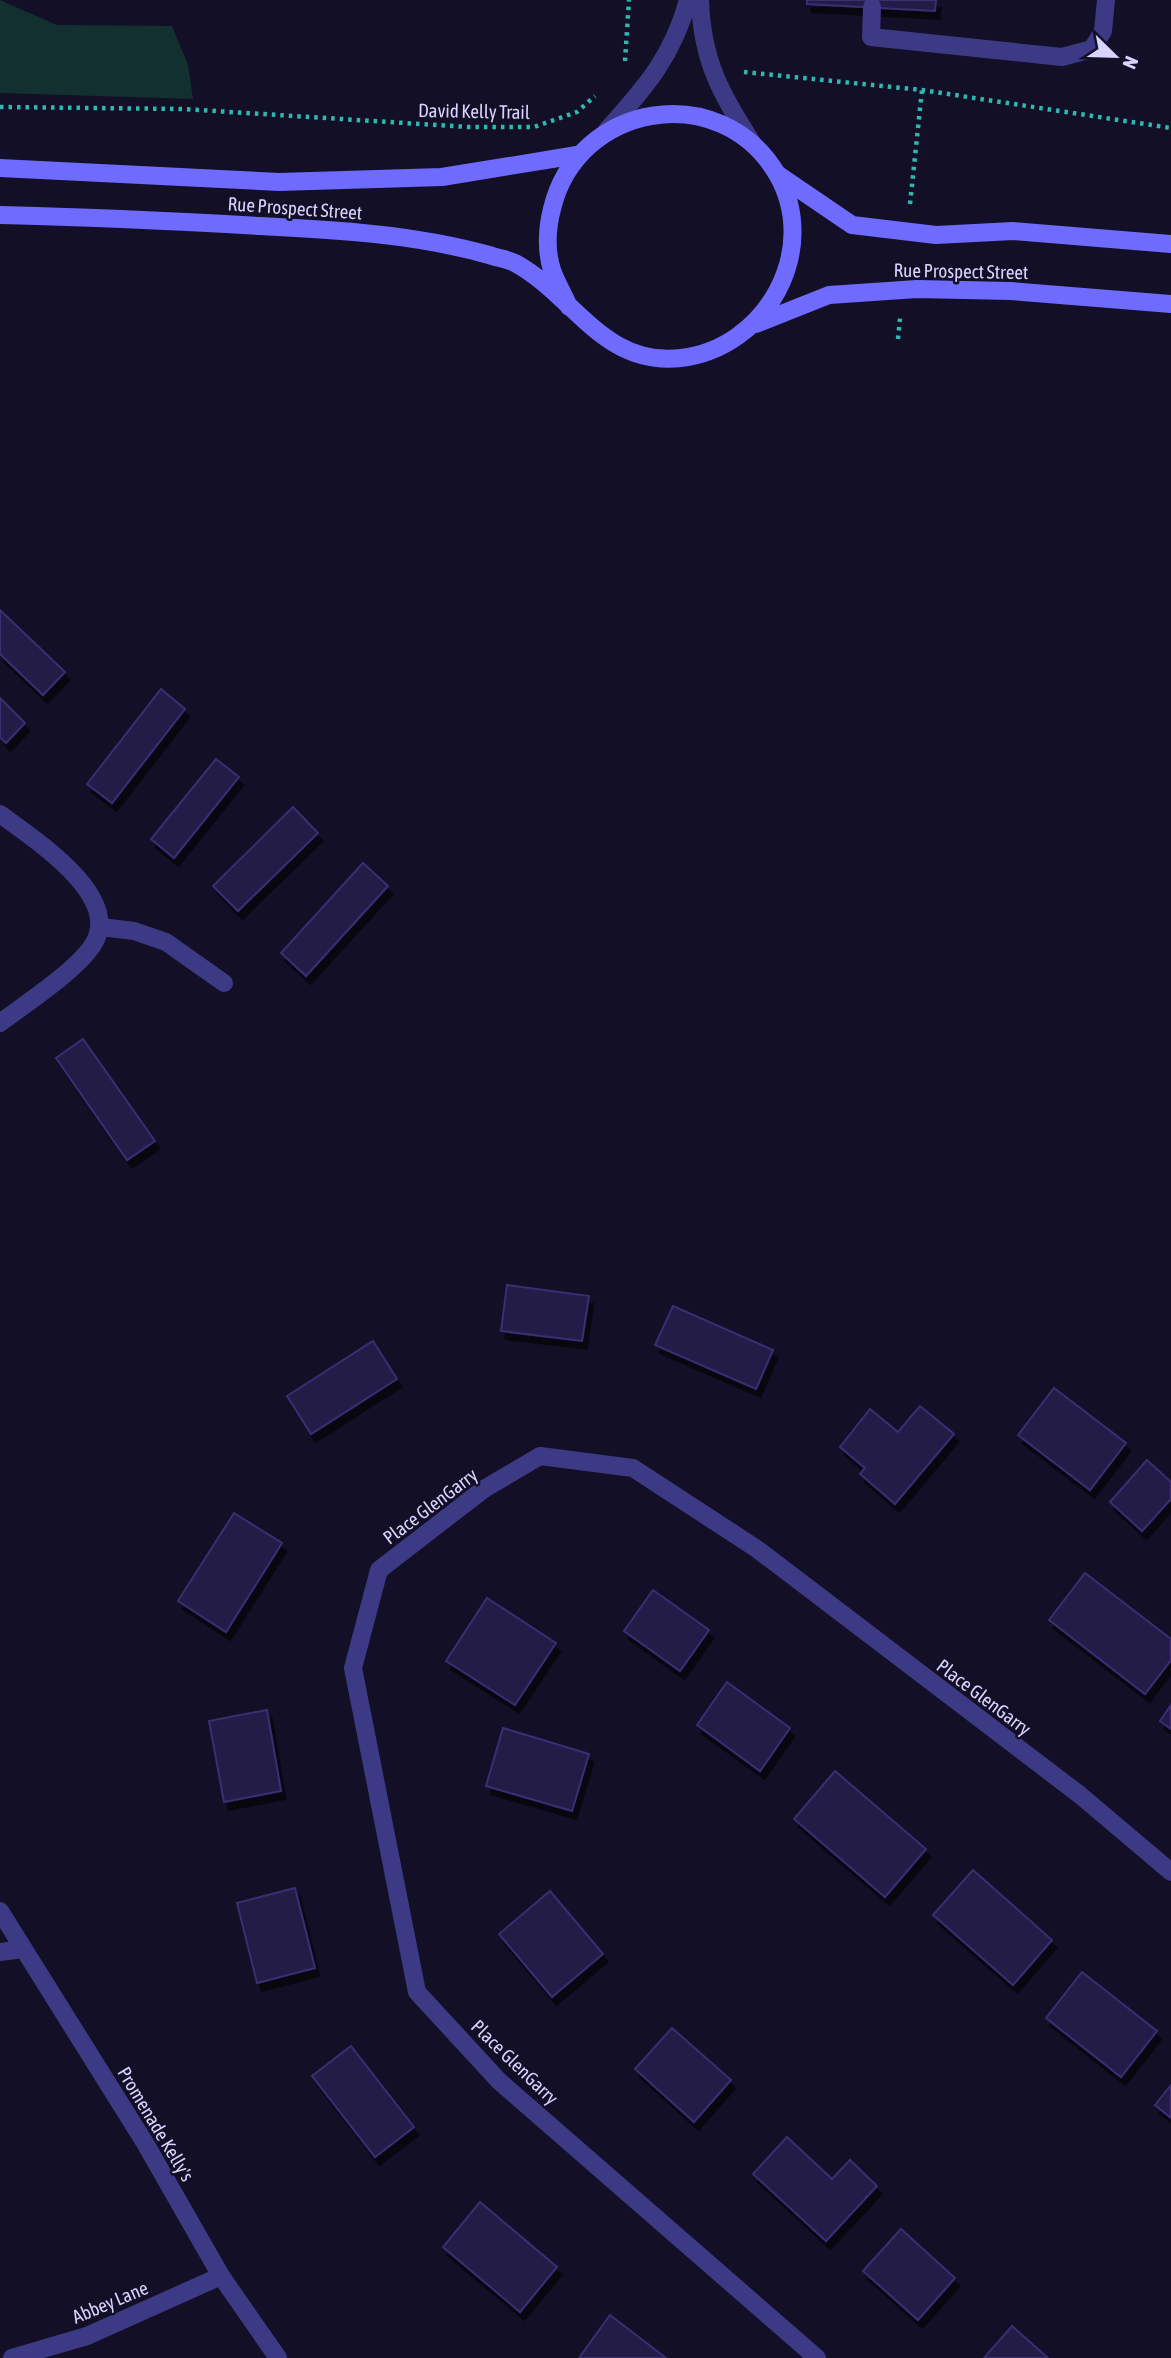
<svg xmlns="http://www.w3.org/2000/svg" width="1171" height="2358" viewBox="0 0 1171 2358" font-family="'Asap Condensed',sans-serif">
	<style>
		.green { fill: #12302f }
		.building { fill: #241b47; stroke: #3b2d73; stroke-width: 2; filter: url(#shadow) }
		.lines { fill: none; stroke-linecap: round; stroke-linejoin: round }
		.path { stroke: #2fb8b0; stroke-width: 4.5; stroke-dasharray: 3.5 5; stroke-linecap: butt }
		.lane { stroke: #3d3a85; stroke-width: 18 }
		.street { stroke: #3d3a85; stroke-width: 18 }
		.secondary { stroke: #6f6bff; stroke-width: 18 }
		.labels { text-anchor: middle; stroke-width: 5; stroke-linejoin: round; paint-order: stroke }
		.street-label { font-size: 19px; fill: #d9d4ff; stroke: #130f26 }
	</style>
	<defs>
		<filter id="shadow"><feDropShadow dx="4.5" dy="8" stdDeviation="0" flood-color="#0009"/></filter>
	</defs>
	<rect width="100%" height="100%" fill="#130f26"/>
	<path class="green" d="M0 0 57 25 172 26 188 65 193 99 0 93Z"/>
	<g class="building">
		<path d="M807 0H936L935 11 807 4Z"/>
		<path d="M0 610 65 672 43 695 0 654Z"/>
		<path d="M161 689 185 709 112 803 87 784Z"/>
		<path d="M0 698 25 723 6 743 0 737Z"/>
		<path d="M216 759 239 777 174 858 151 839Z"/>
		<path d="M293 807 318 833 238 911 213 886Z"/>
		<path d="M363 863 388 886 306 976 281 953Z"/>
		<path d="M83 1039 155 1141 127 1160 56 1058Z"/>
		<path d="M507 1285 589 1296 582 1341 501 1331Z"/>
		<path d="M673 1306 773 1350 756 1389 655 1345Z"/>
		<path d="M373 1341 397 1379 311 1434 287 1396Z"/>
		<path d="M1054 1388 1126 1443 1090 1490 1018 1435Z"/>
		<path d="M920 1406 954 1434 895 1504 860 1474 865 1468 840 1447 870 1409 898 1432Z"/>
		<path d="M1147 1460 1171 1482V1499L1142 1531 1110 1502Z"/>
		<path d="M234 1513 282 1543 226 1632 178 1601Z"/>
		<path d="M1085 1573 1171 1639V1660L1145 1694 1049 1620Z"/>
		<path d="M653 1590 709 1630 680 1671 624 1631Z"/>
		<path d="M487 1598 556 1643 515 1705 446 1661Z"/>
		<path d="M727 1682 790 1728 760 1771 697 1725Z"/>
		<path d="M1171 1705V1729L1160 1721Z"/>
		<path d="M267 1710 281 1791 224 1802 209 1721Z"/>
		<path d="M503 1728 589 1754 572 1811 486 1786Z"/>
		<path d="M835 1771 926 1849 885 1897 794 1819Z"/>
		<path d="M973 1870 1052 1940 1013 1985 933 1915Z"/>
		<path d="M295 1888 315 1968 257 1983 237 1903Z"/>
		<path d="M550 1891 603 1954 552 1997 499 1934Z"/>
		<path d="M1082 1972 1157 2031 1121 2077 1046 2018Z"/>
		<path d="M672 2028 731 2080 694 2122 635 2069Z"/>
		<path d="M351 2046 414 2127 375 2157 312 2076Z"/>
		<path d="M1171 2085V2118L1155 2105Z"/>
		<path d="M787 2137 832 2179 850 2160 877 2186 826 2241 753 2174Z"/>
		<path d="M480 2202 557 2267 520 2312 443 2247Z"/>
		<path d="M901 2229 955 2278 918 2320 863 2271Z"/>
		<path d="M610 2315 666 2358H579Z"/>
		<path d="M1012 2326 1048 2358H984Z"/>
	</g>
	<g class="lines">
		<g class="path">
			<path d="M625 61 629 0"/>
			<path d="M744 72 922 90 1171 128"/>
			<path d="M0 107 183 109 468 127H534L577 112 595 96"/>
			<path d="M910 204 922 90"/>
			<path d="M898 339 900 318"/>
		</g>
		<path class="lane" d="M872 7 871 37 1062 57 1092 49 1103 31 1106 0"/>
		<g class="street">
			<path d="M700 0C702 62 721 93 753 144"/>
			<path d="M607 130C645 88 673 56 688 0"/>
			<path d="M0 814C32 838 122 895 94 943 79 969 25 1004 0 1023"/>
			<path d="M101 927 134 931 166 942 224 983"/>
			<path d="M0 1911 145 2143 221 2276 278 2358"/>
			<path d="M0 1952 23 1949"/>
			<path d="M12 2358 87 2336 221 2276"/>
			<path d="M817 2358 499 2081 417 1992 353 1668 379 1570 484 1489 540 1456 633 1468 757 1549 1080 1795 1171 1872"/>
		</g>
		<g class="secondary">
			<path d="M0 168 279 182 442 177 577 155"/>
			<path d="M777 174 852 225 936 235 1013 231 1171 244"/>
			<path d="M0 215C87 217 173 221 259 226 336 230 414 234 489 255 497 258 507 259 515 263 574 295 603 367 681 358 766 348 821 250 777 174 720 78 577 103 552 209 547 228 546 251 552 270 556 282 564 295 569 307"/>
			<path d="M756 324 829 295 917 289 1011 291 1171 304"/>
		</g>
	</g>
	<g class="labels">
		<g class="street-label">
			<text transform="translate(474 111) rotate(1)" y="7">David Kelly Trail</text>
			<text transform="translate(295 208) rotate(4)" y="7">Rue Prospect Street</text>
			<text transform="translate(961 271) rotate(1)" y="7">Rue Prospect Street</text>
			<text transform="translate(430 1506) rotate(-37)" y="7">Place GlenGarry</text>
			<text transform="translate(984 1697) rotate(37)" y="7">Place GlenGarry</text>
			<text transform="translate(515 2062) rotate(44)" y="7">Place GlenGarry</text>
			<text transform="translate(156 2124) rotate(59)" y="7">Promenade Kelly's</text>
			<text transform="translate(110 2302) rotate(-23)" y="7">Abbey Lane</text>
		</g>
	</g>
	<g transform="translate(1115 56) rotate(113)" stroke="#130f26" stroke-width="5" paint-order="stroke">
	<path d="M0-5L12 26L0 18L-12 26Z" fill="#d9d4ff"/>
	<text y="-10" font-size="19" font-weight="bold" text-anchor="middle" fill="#d9d4ff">N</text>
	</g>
</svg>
